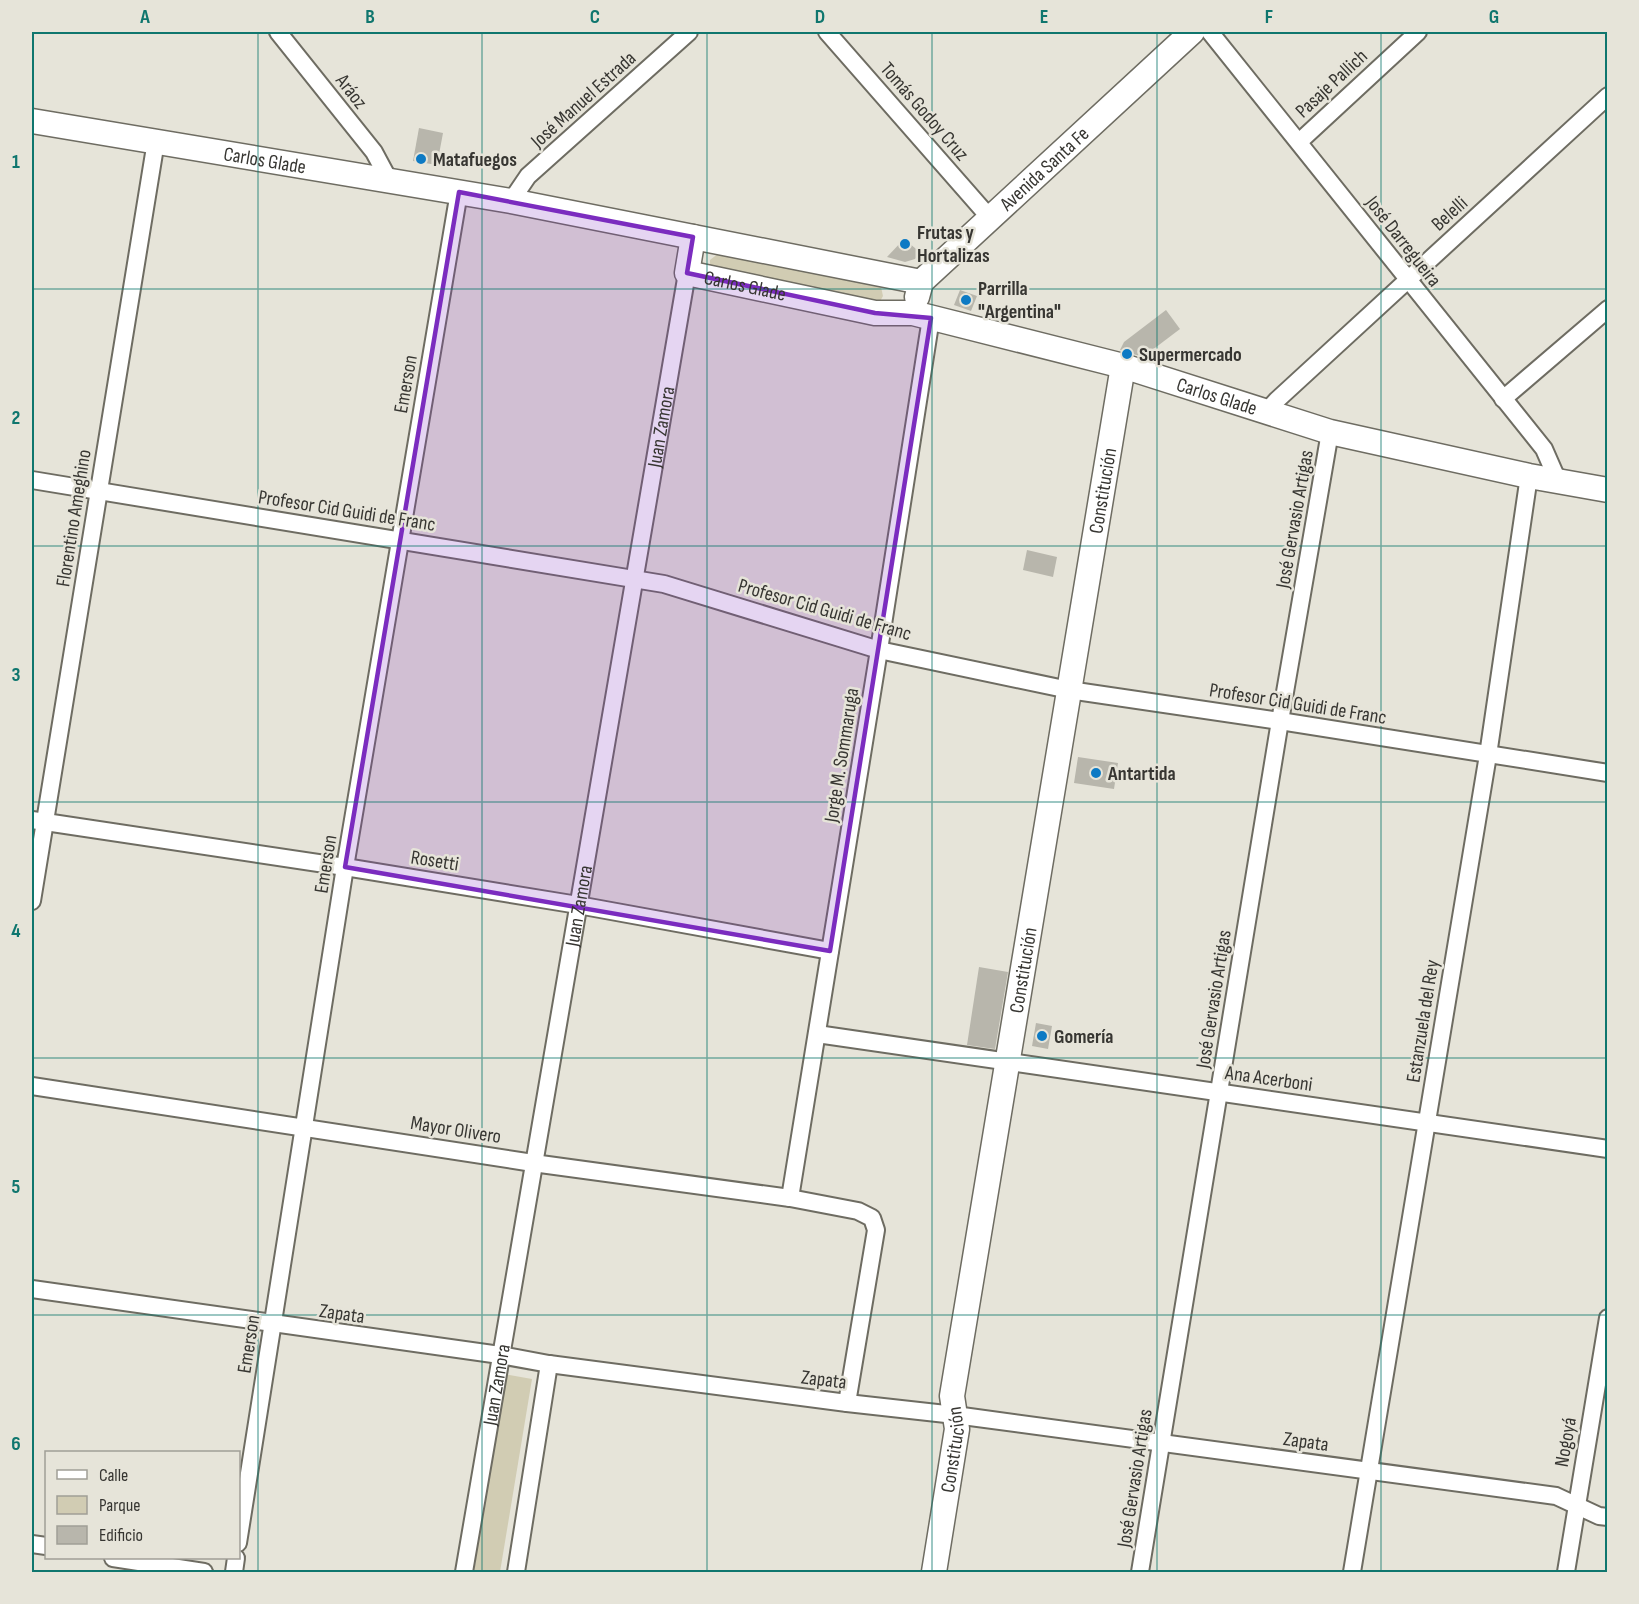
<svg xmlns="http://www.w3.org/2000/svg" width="1639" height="1604" viewBox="0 0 1639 1604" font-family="'Sofia Sans Condensed',sans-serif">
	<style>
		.green { fill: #d1ccb3 }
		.building { fill: #b8b6ac }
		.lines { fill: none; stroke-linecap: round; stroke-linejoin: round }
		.street-casing { stroke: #6e6c62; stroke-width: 20 }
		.secondary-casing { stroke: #6e6c62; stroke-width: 27 }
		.street { stroke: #fff; stroke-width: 16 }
		.secondary { stroke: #fff; stroke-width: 24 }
		.marked { fill: #7b2cbf; fill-opacity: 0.2; stroke: #7b2cbf; stroke-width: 4.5; stroke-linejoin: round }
		.grid { fill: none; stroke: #0f766e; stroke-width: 1.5; stroke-opacity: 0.55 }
		.poi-dot { fill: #0d7ac4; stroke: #e6e4d9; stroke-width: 2 }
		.labels { text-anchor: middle; stroke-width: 5; stroke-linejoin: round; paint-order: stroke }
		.street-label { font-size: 20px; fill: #373632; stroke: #e6e4d9 }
		.poi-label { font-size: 20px; font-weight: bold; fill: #373632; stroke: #e6e4d9; text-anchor: start }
		.neatline { fill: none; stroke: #0f766e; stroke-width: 2 }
		.grid-label { font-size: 20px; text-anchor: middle; font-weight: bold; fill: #0f766e }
	</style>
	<rect width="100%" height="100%" fill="#e6e4d9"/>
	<g class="green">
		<path d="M719 253 877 284 881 287 883 296 878 305 710 269V260Z"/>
		<path d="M504 1374 532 1379 500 1572H474Z"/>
	</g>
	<g class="building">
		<path d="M419 128 443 133 437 165 413 161Z"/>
		<path d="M904 239 921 253 915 259 905 262 887 257Z"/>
		<path d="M960 290 977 296 971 311 954 305Z"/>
		<path d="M1166 310 1180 329 1143 357 1120 350 1124 342Z"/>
		<path d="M1027 550 1057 557 1053 577 1023 570Z"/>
		<path d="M1078 757 1118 763 1114 789 1074 783Z"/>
		<path d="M979 967 1008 972 995 1049 967 1045Z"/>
		<path d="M1036 1023 1052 1026 1048 1049 1032 1046Z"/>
	</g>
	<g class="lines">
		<defs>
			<g id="street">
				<path d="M278 32 374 152 389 180"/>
				<path d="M827 32 990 218"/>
				<path d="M1210 32 1544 449 1558 481"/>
				<path d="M1299 142 1418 32"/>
				<path d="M511 201 528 176 689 32"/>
				<path d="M1503 399 1608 309"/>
				<path d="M1267 411 1277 400 1608 96"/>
				<path d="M32 480 664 584 879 650 1069 690 1280 721 1608 773"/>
				<path d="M32 820 345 867 578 905 830 951"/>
				<path d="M32 901 156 141"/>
				<path d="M817 1034 1608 1149"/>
				<path d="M32 1086 533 1163 790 1198 858 1211 872 1218 876 1230 847 1403"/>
				<path d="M790 1198 879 650 931 318"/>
				<path d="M32 1289 500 1355 549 1364 847 1403 955 1415 1556 1496 1599 1516 1608 1517"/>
				<path d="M238 1543 345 867 459 192"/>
				<path d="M32 1544 46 1546"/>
				<path d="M113 1558 204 1572"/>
				<path d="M234 1572 236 1558"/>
				<path id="s1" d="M464 1572 687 273"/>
				<path d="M516 1572 549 1364"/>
				<path d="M1140 1572 1280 721 1330 432"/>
				<path d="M1352 1572 1488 755 1529 476"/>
				<path d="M1566 1572 1608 1318"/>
			</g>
			<g id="secondary">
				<path id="s2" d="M32 121 511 201 921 282"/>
				<path id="s3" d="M693 237 687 273 875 313H913L1123 366 1330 432 1529 476 1608 490"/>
				<path id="s4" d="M917 297 921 282 1192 32"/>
				<path id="s5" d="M934 1572 957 1429 952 1396 1123 366"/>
			</g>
		</defs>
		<use href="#street" class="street-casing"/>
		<use href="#secondary" class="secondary-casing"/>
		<use href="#street" class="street"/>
		<use href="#secondary" class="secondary"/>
	</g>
	<path class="marked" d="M459 192 693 237 687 273 875 313 931 318 830 951 345 867Z"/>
	<path class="grid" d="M258 32V1572M482 32V1572M707 32V1572M932 32V1572M1157 32V1572M1381 32V1572M32 289H1608M32 546H1608M32 802H1608M32 1058H1608M32 1315H1608"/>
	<g class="poi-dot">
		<circle cx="421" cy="159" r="6"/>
		<circle cx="905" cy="244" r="6"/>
		<circle cx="966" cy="300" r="6"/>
		<circle cx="1127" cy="354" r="6"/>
		<circle cx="1096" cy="773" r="6"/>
		<circle cx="1042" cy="1036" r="6"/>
	</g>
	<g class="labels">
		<g class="street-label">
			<text transform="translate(1331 83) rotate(-43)" y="7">Pasaje Pallich</text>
			<text transform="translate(352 91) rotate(52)" y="7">Aráoz</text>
			<text transform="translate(583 99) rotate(-42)" y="7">José Manuel Estrada</text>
			<text transform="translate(925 111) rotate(49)" y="7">Tomás Godoy Cruz</text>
			<text dy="7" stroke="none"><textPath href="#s2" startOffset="236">Carlos Glade</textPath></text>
			<text dy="7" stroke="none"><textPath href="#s4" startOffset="183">Avenida Santa Fe</textPath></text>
			<text transform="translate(1449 213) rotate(-42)" y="7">Belelli</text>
			<text transform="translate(1404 241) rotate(52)" y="7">José Darregueira</text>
			<text dy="7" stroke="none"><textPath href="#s3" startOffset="96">Carlos Glade</textPath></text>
			<text transform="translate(405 384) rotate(-80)" y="7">Emerson</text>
			<text dy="7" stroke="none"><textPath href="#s3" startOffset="582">Carlos Glade</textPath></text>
			<text dy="7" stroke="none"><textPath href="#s1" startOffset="1162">Juan Zamora</textPath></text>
			<text dy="7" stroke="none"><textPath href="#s5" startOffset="1096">Constitución</textPath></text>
			<text transform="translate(347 510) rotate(9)" y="7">Profesor Cid Guidi de Franc</text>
			<text transform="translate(73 518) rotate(-81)" y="7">Florentino Ameghino</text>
			<text transform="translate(1294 519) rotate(-80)" y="7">José Gervasio Artigas</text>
			<text transform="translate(825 609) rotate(16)" y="7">Profesor Cid Guidi de Franc</text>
			<text transform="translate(1298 703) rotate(9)" y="7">Profesor Cid Guidi de Franc</text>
			<text transform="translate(841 755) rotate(-81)" y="7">Jorge M. Sommaruga</text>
			<text transform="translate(435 860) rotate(9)" y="7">Rosetti</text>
			<text transform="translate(325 864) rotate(-81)" y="7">Emerson</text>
			<text dy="7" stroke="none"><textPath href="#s1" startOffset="676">Juan Zamora</textPath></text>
			<text dy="7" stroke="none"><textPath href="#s5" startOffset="610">Constitución</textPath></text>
			<text transform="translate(1213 999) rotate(-81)" y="7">José Gervasio Artigas</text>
			<text transform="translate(1422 1021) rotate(-81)" y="7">Estanzuela del Rey</text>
			<text transform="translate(1269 1078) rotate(8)" y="7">Ana Acerboni</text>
			<text transform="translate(456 1129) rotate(9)" y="7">Mayor Olivero</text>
			<text transform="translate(342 1313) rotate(8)" y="7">Zapata</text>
			<text transform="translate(248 1344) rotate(-81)" y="7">Emerson</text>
			<text transform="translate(824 1379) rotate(7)" y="7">Zapata</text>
			<text dy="7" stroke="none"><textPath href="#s1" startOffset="190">Juan Zamora</textPath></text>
			<text transform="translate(1306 1441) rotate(8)" y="7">Zapata</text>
			<text transform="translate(1565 1442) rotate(-80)" y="7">Nogoyá</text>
			<text dy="7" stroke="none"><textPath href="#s5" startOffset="124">Constitución</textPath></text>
			<text transform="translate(1134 1478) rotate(-81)" y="7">José Gervasio Artigas</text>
		</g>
		<g class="poi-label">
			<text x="433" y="166">Matafuegos</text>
			<text x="917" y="239">Frutas y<tspan x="917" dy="23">Hortalizas</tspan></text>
			<text x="978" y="295">Parrilla<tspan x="978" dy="23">"Argentina"</tspan></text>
			<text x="1139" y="361">Supermercado</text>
			<text x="1108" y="780">Antartida</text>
			<text x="1054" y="1043">Gomería</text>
		</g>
	</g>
	<rect width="1639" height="1604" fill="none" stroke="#e6e4d9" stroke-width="66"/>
	<rect x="45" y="1451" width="195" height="108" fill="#e6e4d9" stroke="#a09e96" stroke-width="1.5"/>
	<rect x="57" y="1470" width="30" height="9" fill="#ffffff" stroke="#a09e96" stroke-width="1.5"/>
	<text x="99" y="1481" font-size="18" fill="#373632">Calle</text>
	<rect x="57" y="1496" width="30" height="18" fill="#d1ccb3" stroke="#a09e96" stroke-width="1.5"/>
	<text x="99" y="1511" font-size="18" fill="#373632">Parque</text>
	<rect x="57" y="1526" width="30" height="18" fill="#b8b6ac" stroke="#a09e96" stroke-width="1.5"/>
	<text x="99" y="1541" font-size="18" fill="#373632">Edificio</text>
	<rect x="33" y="33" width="1573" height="1538" class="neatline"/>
	<g class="grid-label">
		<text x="145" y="23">A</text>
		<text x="370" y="23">B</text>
		<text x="595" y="23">C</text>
		<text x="820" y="23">D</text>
		<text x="1044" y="23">E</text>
		<text x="1269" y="23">F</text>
		<text x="1494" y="23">G</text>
		<text x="16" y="168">1</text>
		<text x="16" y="424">2</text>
		<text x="16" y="681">3</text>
		<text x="16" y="937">4</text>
		<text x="16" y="1193">5</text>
		<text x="16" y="1450">6</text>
	</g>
</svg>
